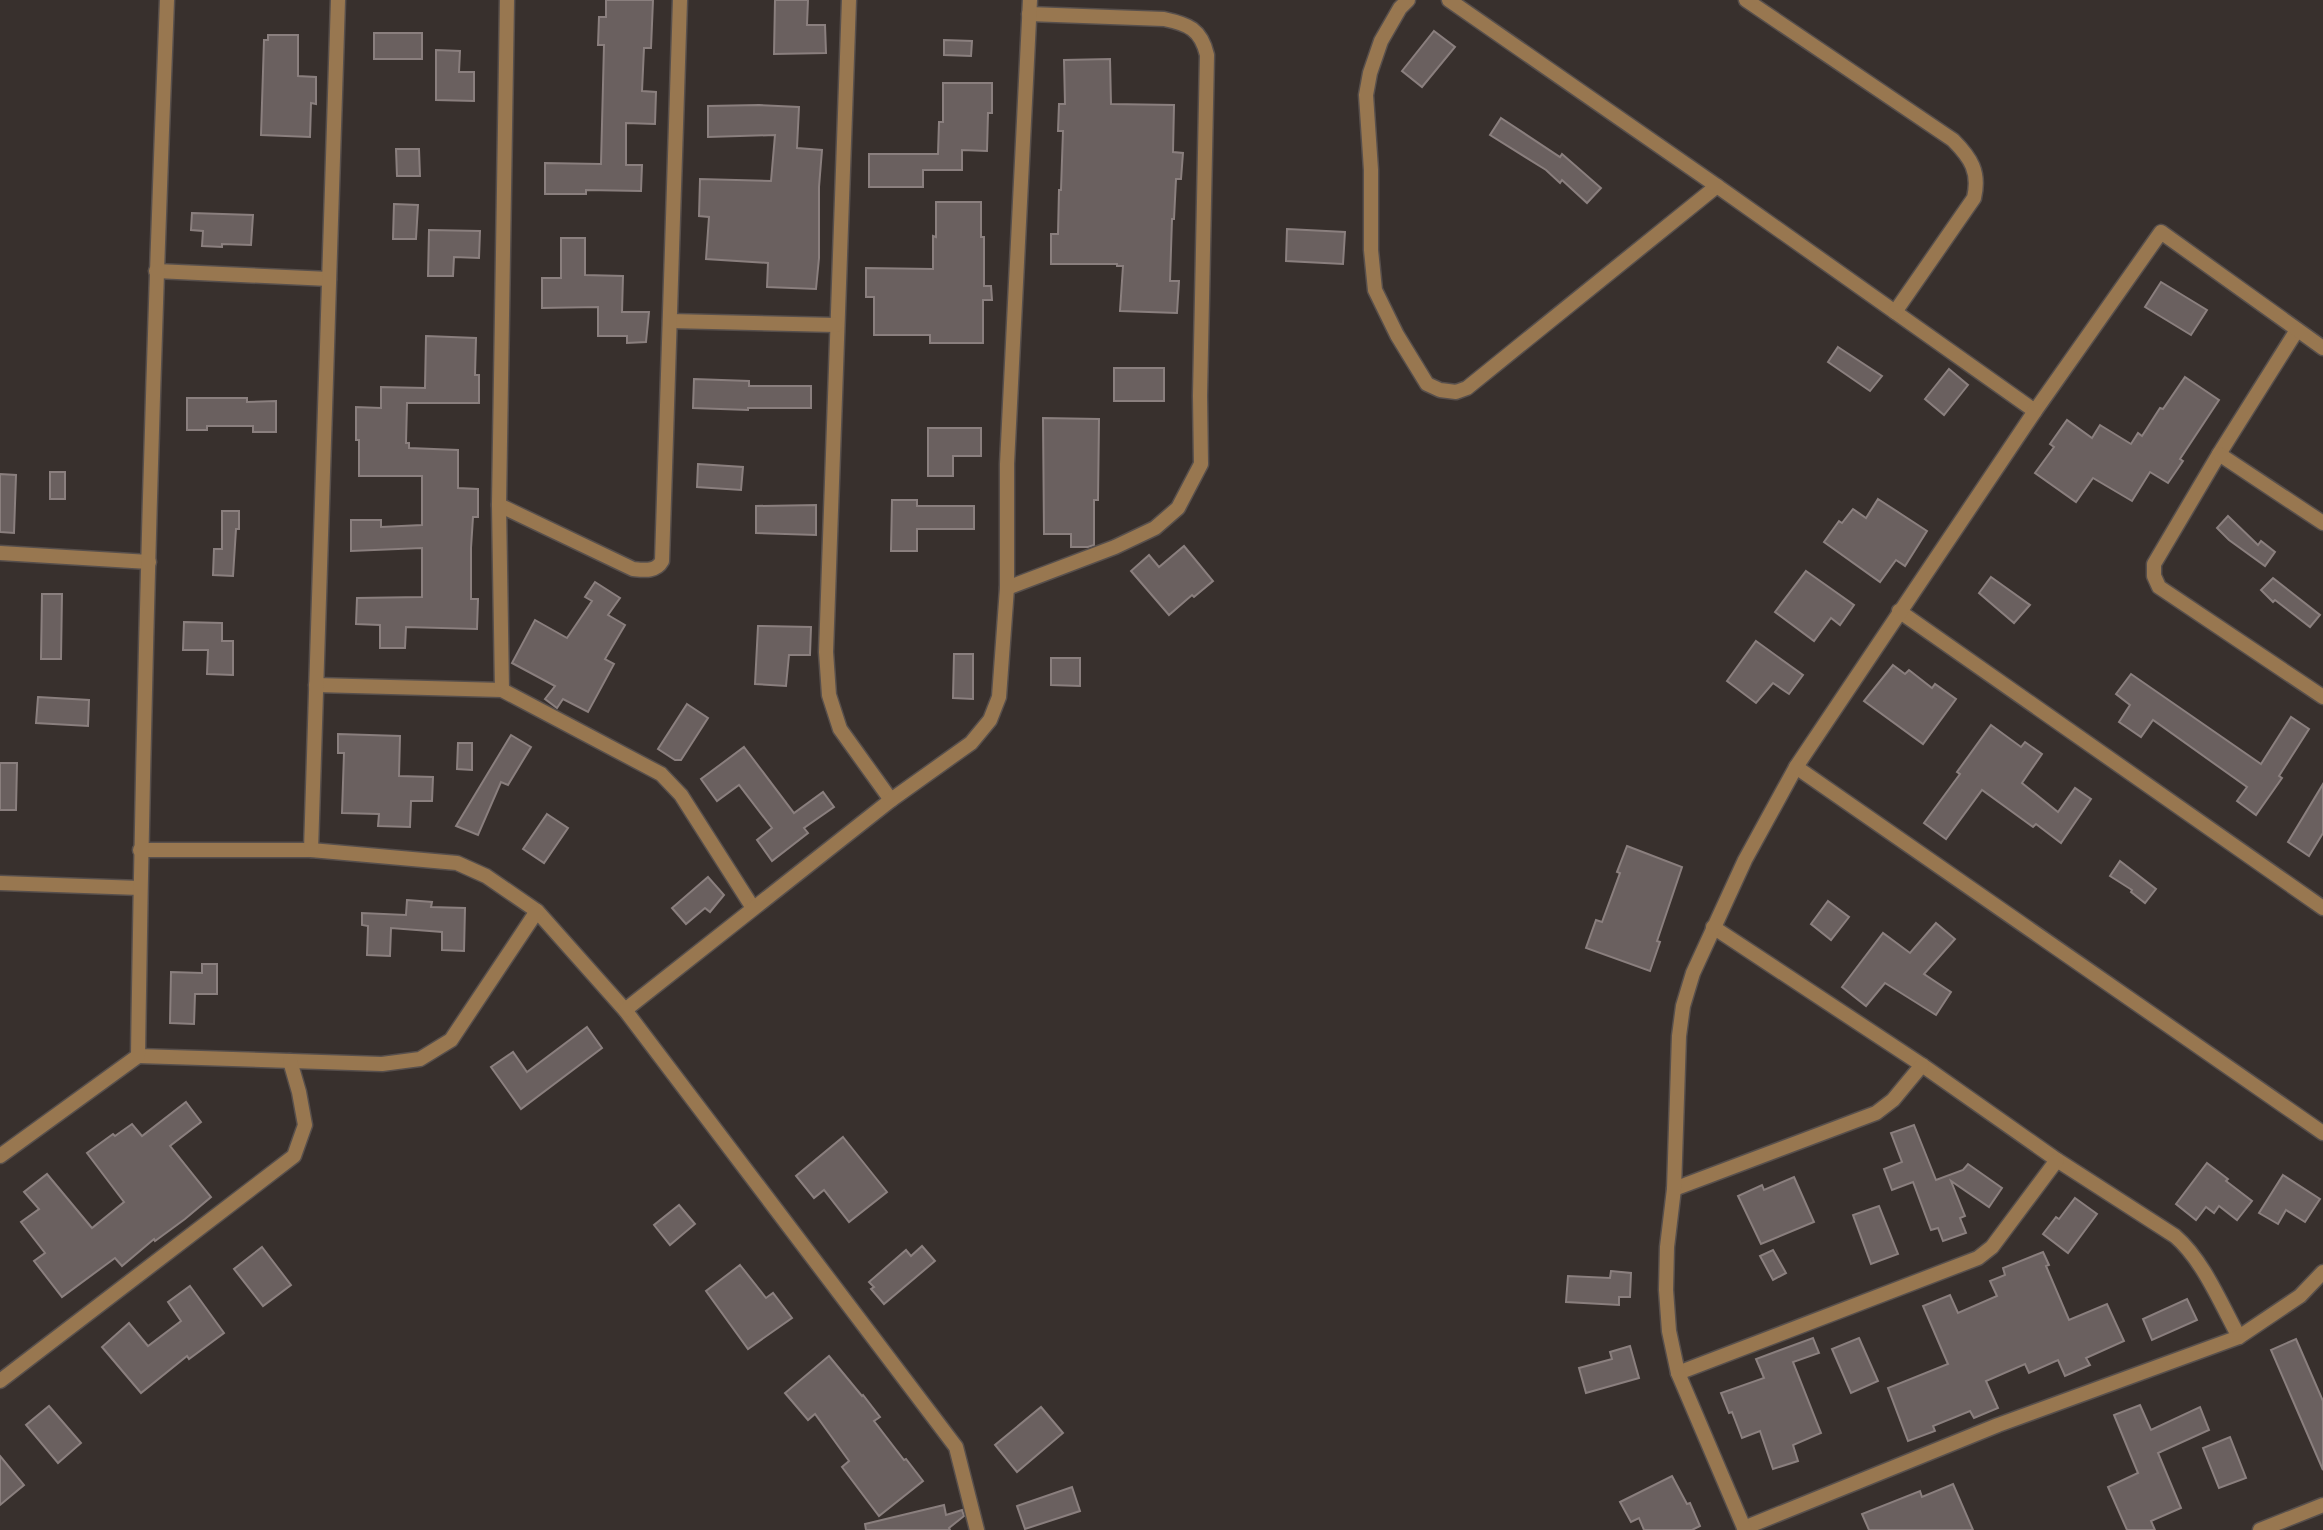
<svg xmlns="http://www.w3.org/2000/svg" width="2323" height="1530" viewBox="0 0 2323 1530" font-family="Commissioner,sans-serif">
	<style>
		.building { fill: #6a605f; stroke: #8a7f7e; stroke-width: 2 }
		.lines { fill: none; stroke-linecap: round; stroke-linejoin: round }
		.street-casing { stroke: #574f4c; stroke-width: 17 }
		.street { stroke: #987750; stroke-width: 14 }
	</style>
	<rect width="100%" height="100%" fill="#38302d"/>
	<g class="building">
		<path d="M606 0H653L651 48H644L642 91 656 92 655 124 626 123V165H642L641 191 586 190V194H545V163L601 164 604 45H598L599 17H606Z"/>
		<path d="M775 0H808L807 25H825L826 53 774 54Z"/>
		<path d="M1434 31 1455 47 1422 87 1402 71Z"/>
		<rect x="374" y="33" width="48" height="26"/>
		<path d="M268 35H298V76L316 77V104L311 103 310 137 261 135 264 40H268Z"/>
		<path d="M944 40 972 41 971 56 944 55Z"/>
		<path d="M436 50 460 51 459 72H474V101L436 100Z"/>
		<path d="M1110 59 1111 104 1174 105 1173 152 1183 153 1181 179H1176L1174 219H1172L1170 281H1179L1177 313 1120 311 1123 266H1117V264H1051V234H1058L1059 190H1061L1063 131H1058L1059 104H1065L1064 60Z"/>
		<path d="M943 83H992V113H988L987 151 962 150V170H923V187H869V154H938L939 122H943Z"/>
		<path d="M759 105 799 107 797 148 822 150 819 187V258L816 289 767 287 768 263 706 259 709 217 699 216 700 179 771 181 775 135 708 137V106Z"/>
		<path d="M1501 118 1560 157 1562 154 1601 188 1587 203 1562 180 1560 183 1546 170 1490 135Z"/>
		<path d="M396 149H419L420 176H397Z"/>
		<path d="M936 202H981V237H984V286H991L992 300H983V343H930V335H874V297H866V268L933 269V236L936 237Z"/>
		<path d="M394 204 418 205 416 239H393Z"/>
		<path d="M192 213 253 215 251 245 222 244V247L202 246 203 231 191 230Z"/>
		<path d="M1287 229 1345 232 1343 264 1286 261Z"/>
		<path d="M429 230 480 231 479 258 454 257 453 276H428Z"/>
		<path d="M561 238H585V275L623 276 622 312H649L646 342 627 343V336H598V307L542 308V278H561Z"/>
		<path d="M2161 282 2207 310 2191 335 2145 307Z"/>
		<path d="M426 336 476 338 475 375H479V403H407L406 443H409V448L458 450V488L478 489V517H473L471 548V599H478L477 629 406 627 405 648H380V625L356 624 357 598 422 597V548L351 551V520H381V527L422 525V476H359V440H356V407L381 408V387L425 388Z"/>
		<path d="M1838 347 1882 376 1870 391 1828 362Z"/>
		<rect x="1114" y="368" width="50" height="33"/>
		<path d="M1949 369 1968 385 1944 415 1925 399Z"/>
		<path d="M2185 377 2219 400 2180 459 2183 461 2168 483 2150 472 2132 501 2093 478 2076 502 2035 473 2054 447 2050 444 2067 420 2092 438 2100 425 2131 444 2138 433 2142 436 2160 408 2163 409Z"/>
		<path d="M694 379 749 381V386H811V408H748V410L693 408Z"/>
		<path d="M187 398H247V402L276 401V432H253V426H207V430H187Z"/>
		<path d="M1043 418 1099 419 1098 500H1094V545L1088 547H1071V534H1044Z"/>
		<path d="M928 428H981V456H953V476H928Z"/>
		<path d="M698 464 743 467 741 490 697 487Z"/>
		<rect x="50" y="472" width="15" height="27"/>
		<path d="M0 474 16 475 14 533 0 532Z"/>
		<path d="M1878 499 1927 531 1905 566 1896 560 1880 582 1824 542 1839 521 1842 523 1853 509 1866 518Z"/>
		<path d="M892 500H917V506H974V529H917V551H891Z"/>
		<path d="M816 505V535L756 533V506Z"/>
		<path d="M222 511H239V529H236L233 576 213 575 214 549H222Z"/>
		<path d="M2228 516 2258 545 2261 541 2275 552 2265 566 2229 540 2217 528Z"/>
		<path d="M1184 546 1213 581 1194 597 1192 595 1169 615 1131 571 1149 555 1159 567Z"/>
		<path d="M1806 571 1854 605 1840 625 1831 618 1814 641 1775 612Z"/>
		<path d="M1991 577 2030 605 2014 623 1979 593Z"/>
		<path d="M2273 578 2320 615 2310 627 2275 600 2273 602 2261 590Z"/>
		<path d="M595 582 620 598 608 615 625 625 605 659 614 664 588 712 563 699 557 708 545 699 555 686 512 663 535 620 567 638 592 601 585 597Z"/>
		<path d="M42 594H62L61 659H41Z"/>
		<path d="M184 622 222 623V641H233V675L207 674 208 650H183Z"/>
		<path d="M758 626 811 627 810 655H789L786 686 755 684Z"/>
		<path d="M1756 641 1803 675 1789 694 1773 683 1756 703 1727 681Z"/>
		<path d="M954 654H973V699L953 698Z"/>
		<path d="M1051 658H1080V686L1051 685Z"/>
		<path d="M1893 665 1905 674 1909 670 1932 688 1935 684 1956 699 1923 744 1864 701Z"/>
		<path d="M2131 674 2261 764 2291 717 2309 729 2279 776 2282 778 2256 815 2237 801 2247 787 2153 720 2141 737 2119 722 2130 705 2116 694Z"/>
		<path d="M38 697 89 700 88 726 36 723Z"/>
		<path d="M687 704 708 718 681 760H675L658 749Z"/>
		<path d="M1991 725 2021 747 2025 742 2042 754 2022 783 2058 812 2075 788 2091 799 2061 843 2036 824 2033 827 1982 790 1946 839 1924 823 1960 774 1957 772Z"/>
		<path d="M338 734 400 736 399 776 433 777 432 801H411L410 827 378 826 379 814 342 813 344 753H338Z"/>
		<path d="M511 735 531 747 508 785 501 782 478 835 456 826Z"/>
		<path d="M458 743H472V770L457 769Z"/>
		<path d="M744 747 794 813 823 792 834 807 804 828 808 833 772 861 757 840 772 828 739 785 717 801 701 779Z"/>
		<path d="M0 763H17L16 810H0Z"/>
		<path d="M2323 784V833L2309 856 2288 842Z"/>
		<path d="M547 814 568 828 544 863 523 849Z"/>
		<path d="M1627 846 1682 867 1657 941 1660 942 1650 971 1586 948 1596 920 1602 922 1620 873 1617 872Z"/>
		<path d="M2120 861 2156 889 2145 903 2131 892 2132 890 2110 876Z"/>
		<path d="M708 877 724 895 710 912 705 908 686 924 672 908Z"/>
		<path d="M407 900 432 902 431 907 465 908 464 951 442 950V932L391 928 390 956 367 955 368 926 362 925V913L406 915Z"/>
		<path d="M1828 901 1849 917 1831 940 1811 924Z"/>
		<path d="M1936 923 1955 939 1924 974 1951 992 1936 1015 1885 983 1866 1006 1842 987 1883 933 1910 953Z"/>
		<path d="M202 964H217V994H195L194 1024 170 1023 171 972 202 973Z"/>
		<path d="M587 1027 602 1048 521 1109 491 1067 513 1052 527 1072Z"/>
		<path d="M186 1102 201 1122 170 1146 211 1197 185 1219 155 1241 154 1239 122 1266 115 1258 62 1297 34 1261 45 1253 21 1222 39 1209 24 1192 47 1174 92 1228 124 1202 87 1153 113 1134 115 1136 132 1124 142 1136Z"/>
		<path d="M1914 1125 1936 1180 1963 1170 1968 1164 2002 1188 1989 1207 1951 1181 1965 1216 1960 1218 1966 1233 1943 1241 1938 1228 1931 1230 1913 1182 1892 1190 1884 1169 1902 1162 1891 1133Z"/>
		<path d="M843 1137 887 1192 849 1222 824 1190 814 1198 796 1176Z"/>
		<path d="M2207 1163 2228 1179 2226 1181 2252 1201 2237 1220 2219 1206 2214 1213 2206 1207 2196 1220 2176 1204Z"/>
		<path d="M2283 1175 2320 1199 2305 1222 2286 1210 2278 1224 2259 1213Z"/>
		<path d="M1794 1177 1814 1222 1761 1244 1738 1196 1762 1185 1764 1190Z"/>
		<path d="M2075 1198 2097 1214 2068 1253 2043 1234 2056 1217 2059 1219Z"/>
		<path d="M679 1205 695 1224 670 1245 654 1225Z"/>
		<path d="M1879 1206 1898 1254 1871 1264 1853 1215Z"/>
		<path d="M922 1246 935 1261 884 1304 871 1289 874 1287 869 1282 906 1250 911 1256Z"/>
		<path d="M262 1247 291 1285 263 1306 234 1269Z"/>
		<path d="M1773 1250 1786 1273 1773 1280 1760 1256Z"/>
		<path d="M2043 1252 2049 1265 2046 1266 2069 1320 2107 1304 2124 1341 2086 1358 2090 1365 2065 1376 2058 1360 2029 1373 2025 1364 1986 1381 1998 1408 1974 1418 1970 1411 1933 1426 1935 1431 1908 1441 1888 1388 1948 1364 1923 1306 1950 1295 1958 1313 1997 1296 1990 1281 2005 1275 2003 1268Z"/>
		<path d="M740 1265 766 1298 773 1293 792 1318 748 1349 706 1291Z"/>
		<path d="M1611 1271 1631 1273 1630 1297H1619V1305L1566 1302 1568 1276 1610 1278Z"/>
		<path d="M190 1286 224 1333 189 1359 187 1356 141 1393 102 1347 129 1323 148 1346 181 1321 168 1302Z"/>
		<path d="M2187 1299 2197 1320 2152 1340 2143 1319Z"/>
		<path d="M1813 1338 1819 1353 1793 1362 1821 1433 1793 1445 1798 1461 1773 1469 1760 1431 1742 1438 1732 1412 1729 1413 1721 1393 1764 1378 1756 1359Z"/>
		<path d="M1859 1338 1878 1381 1851 1393 1832 1349Z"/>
		<path d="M2296 1339 2323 1401V1470L2271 1350Z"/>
		<path d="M1630 1346 1639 1378 1586 1393 1579 1368 1612 1359 1610 1352Z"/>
		<path d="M829 1356 862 1396 863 1395 880 1417 874 1421 904 1460 906 1459 923 1481 879 1516 842 1467 849 1461 815 1414 808 1420 785 1393Z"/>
		<path d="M2140 1405 2151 1430 2200 1407 2209 1430 2158 1453 2181 1508 2151 1521 2155 1530H2127L2108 1487 2138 1473 2114 1415Z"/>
		<path d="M49 1406 81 1443 58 1463 26 1425Z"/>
		<path d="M1041 1407 1063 1433 1017 1472 995 1445Z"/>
		<path d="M2230 1437 2246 1478 2219 1488 2203 1448Z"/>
		<path d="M0 1456 24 1485 0 1505Z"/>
		<path d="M1672 1476 1687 1504 1690 1503 1700 1526 1692 1530H1644L1639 1518 1631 1522 1620 1502Z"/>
		<path d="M1953 1484 1973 1530H1869L1862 1514 1920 1491 1922 1497Z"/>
		<path d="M1072 1487 1080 1511 1025 1529 1017 1506Z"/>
		<path d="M944 1505 946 1515 962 1510 964 1516 949 1528 950 1530H866L865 1524Z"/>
	</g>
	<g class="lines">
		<defs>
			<g id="street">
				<path d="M849 0 826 652 829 695 840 729 891 800"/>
				<path d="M1408 0 1400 8 1381 41 1370 73 1366 95 1371 170V250L1375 290 1397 335 1427 384 1440 390 1456 392 1467 388 1717 186"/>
				<path d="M1449 0 1717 186 2035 411"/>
				<path d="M1746 0 1953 140C1971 158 1980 172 1974 198L1895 312"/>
				<path d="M156 271 329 279"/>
				<path d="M670 321 836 325"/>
				<path d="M2297 330 2219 454 2154 564V576L2159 587 2323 697"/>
				<path d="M2219 454 2323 523"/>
				<path d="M499 505 633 569C644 570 656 572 662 561L680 0"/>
				<path d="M0 553 149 562"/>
				<path d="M1007 588 1115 547 1155 528 1178 508 1201 464 1200 396 1207 55C1201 29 1188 24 1164 19L1029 14"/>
				<path d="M1899 611 2323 908"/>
				<path d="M316 685 502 690 661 774 681 795 753 908"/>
				<path d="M502 690 499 505 507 0"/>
				<path d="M1796 767 2323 1133"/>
				<path d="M140 850H311L457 863 486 876 537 911 625 1010 956 1447 977 1530"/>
				<path d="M311 850 338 0"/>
				<path d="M0 883 140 888"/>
				<path d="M1713 927 1922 1065 2057 1160 2175 1236C2203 1260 2221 1304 2239 1337"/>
				<path d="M625 1010 891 800 971 743 990 720 999 697 1007 588V464L1030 0"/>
				<path d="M138 1056 382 1064 420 1059 451 1040 537 911"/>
				<path d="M0 1156 138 1056C143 704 153 352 167 0"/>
				<path d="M1674 1189 1876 1113 1893 1100 1922 1065"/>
				<path d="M1678 1373 1978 1258 1992 1247 2057 1160"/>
				<path d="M0 1381 294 1156 305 1125 299 1092 290 1061"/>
				<path d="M1744 1528 1998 1425 2239 1337 2300 1296 2323 1272"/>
				<path d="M1745 1530 1678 1373 1669 1331 1666 1290 1667 1247 1674 1189 1679 1036 1683 1006 1693 973 1745 860 1796 767 2035 411 2161 232 2323 348"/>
				<path d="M2260 1530 2323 1505"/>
			</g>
		</defs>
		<use href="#street" class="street-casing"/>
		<use href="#street" class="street"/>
	</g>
</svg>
